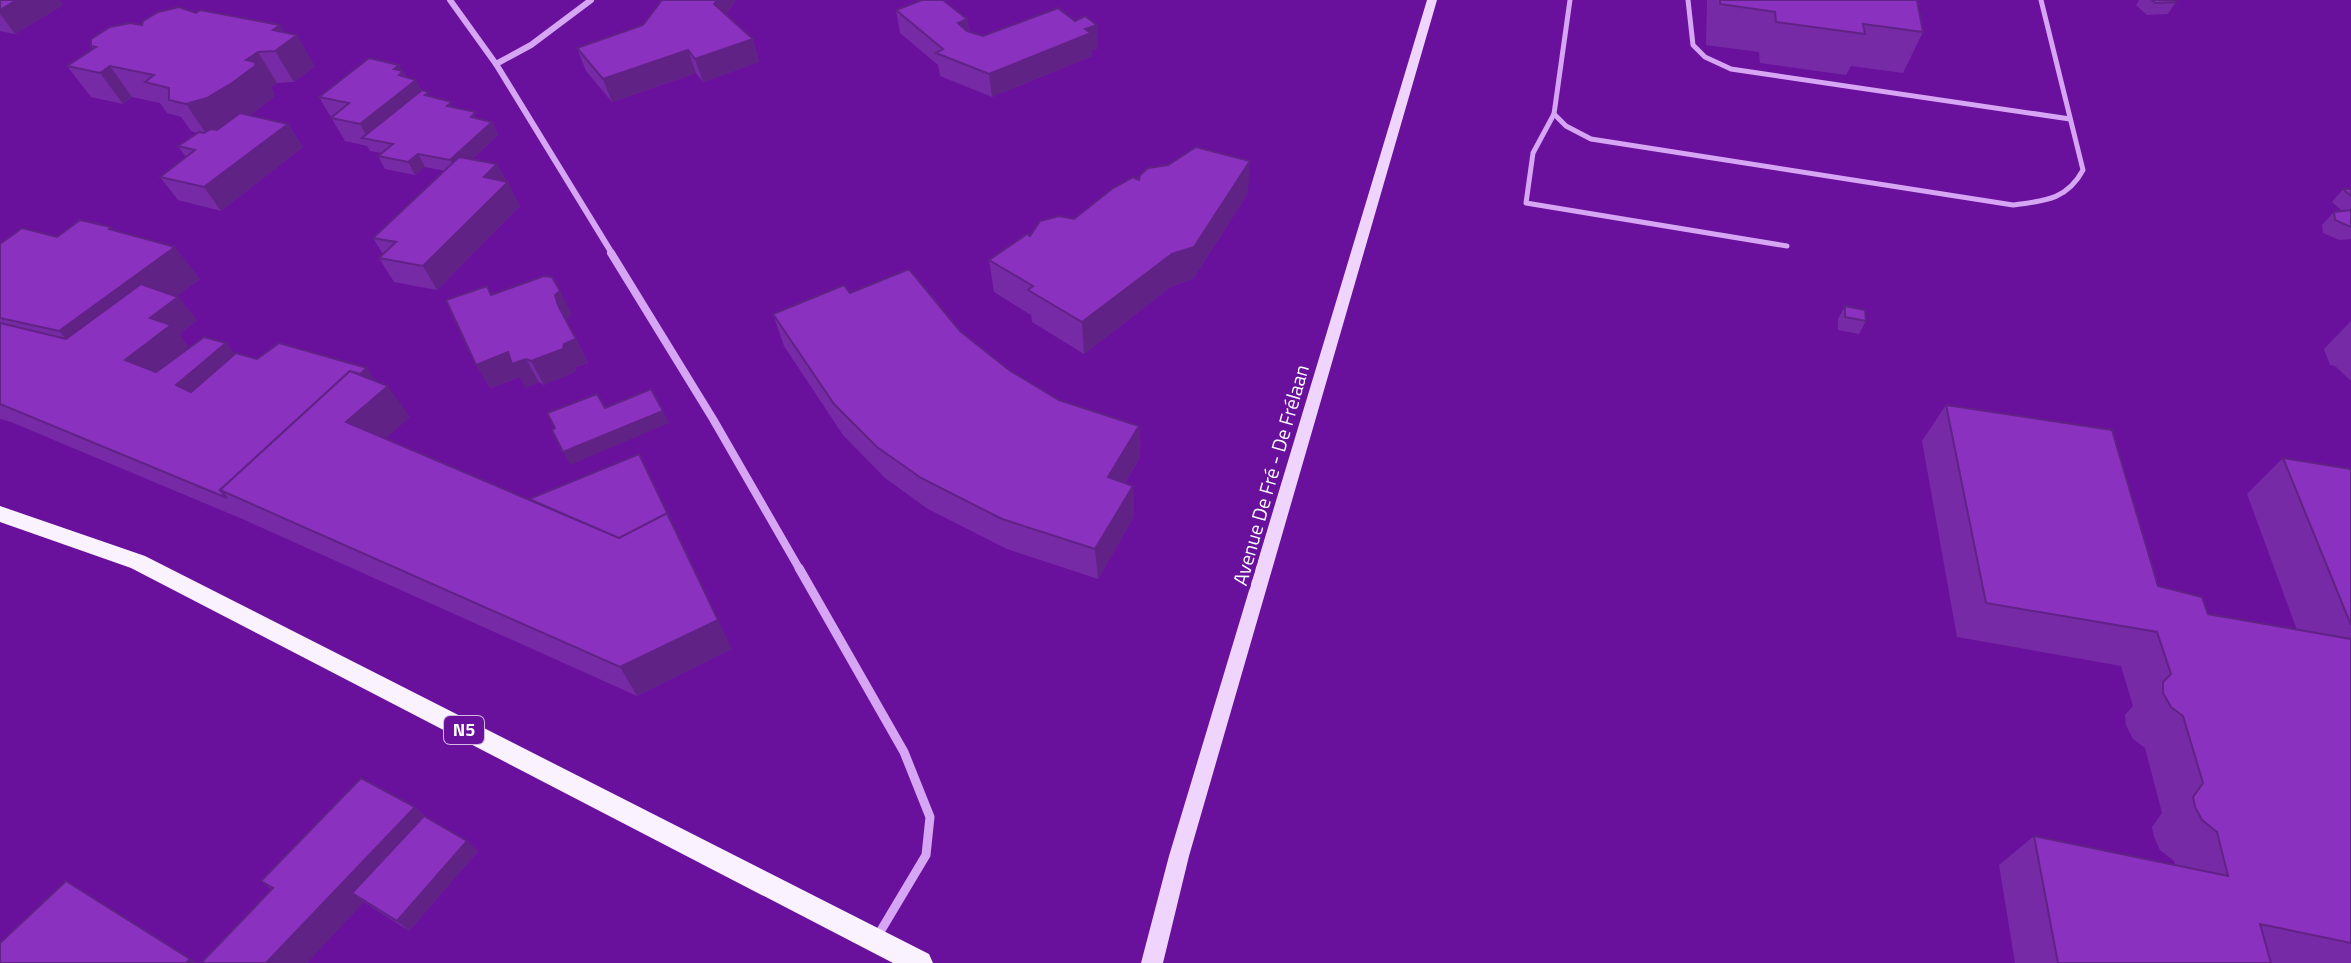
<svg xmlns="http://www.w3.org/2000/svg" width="2351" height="963" viewBox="0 0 2351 963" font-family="'Titillium Web',sans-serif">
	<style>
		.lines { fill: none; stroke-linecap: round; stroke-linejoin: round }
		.lane { stroke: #d6a5f4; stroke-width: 5 }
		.street-far2 { stroke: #d6a5f4; stroke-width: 6 }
		.street-far1 { stroke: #d6a5f4; stroke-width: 8 }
		.street { stroke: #d6a5f4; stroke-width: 9 }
		.secondary { fill: #efd5fd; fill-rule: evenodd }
		.primary { fill: #fbf2ff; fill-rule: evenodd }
		.wall { fill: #772aa5 }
		.shaded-wall { fill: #612286 }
		.building { fill: #8a31c0; stroke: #612286; stroke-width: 2 }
		.labels { text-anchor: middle; stroke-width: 8; stroke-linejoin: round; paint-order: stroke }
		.shield { fill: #69119c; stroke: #d2b8e1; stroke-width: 2 }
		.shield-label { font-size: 18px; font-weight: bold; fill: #fff }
		.street-label { font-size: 20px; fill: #fff; stroke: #69119c }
	</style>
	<rect width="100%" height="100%" fill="#69119c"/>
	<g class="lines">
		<g class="lane">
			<path d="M1570 0 1554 114 1566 126 1591 139 2013 205C2044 201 2067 200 2083 170L2041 0"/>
			<path d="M1688 0 1693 45 1705 57 1731 69 2070 119"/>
			<path d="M1554 114 1533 153 1526 203 1787 246"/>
		</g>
		<g class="street-far2">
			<path d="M450 0 496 64 613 255"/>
			<path d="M496 64 531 45 591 0"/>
		</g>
		<path class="street-far1" d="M611 253 713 419 800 570"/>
		<path class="street" d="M799 568 904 752 930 817 926 855 877 937"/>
		<path class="secondary" d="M1427 0H1437L1189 856 1163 963H1141L1169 856Z"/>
		<path class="primary" d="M0 506 145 556 929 954 933 963H893L131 568 0 522Z"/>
	</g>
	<g class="wall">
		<path d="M0 0 63 5 15 34 0 31Z"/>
		<path d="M662 0H736L726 14 753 39 759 62 703 82 696 73 612 102 586 71 577 48 643 25Z"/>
		<path d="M1707 0H1917L1923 32 1903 73 1851 66 1846 75 1760 63 1759 52 1706 45Z"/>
		<path d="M2139 0H2174L2176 2 2168 14 2147 15 2136 5Z"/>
		<path d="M896 10 967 19 969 31 983 36 1098 48 1092 50V56L992 97 940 76 938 65 900 33Z"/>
		<path d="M196 13 284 32 315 66 294 82 277 83 271 87 274 93V97L250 115 288 124 303 147 221 211 178 200 160 177 186 157 178 146 197 133 191 131 181 117 167 113 160 103 132 97 123 104 91 97 67 66 93 49 91 46 142 25Z"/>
		<path d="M402 71 407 77 431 97 480 119 492 122 498 135 472 159 497 164 520 206 437 290 394 282 379 258 383 254 373 238 445 171 425 167 415 175 385 169 378 156 381 153 370 151 367 146 345 141 319 97Z"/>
		<path d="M2343 189H2351V239L2339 240 2323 233 2322 225 2334 212 2342 211 2332 202Z"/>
		<path d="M1248 193 1193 279 1172 286 1084 354 1032 322 1031 315 994 292 989 260 1030 236 1074 219Z"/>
		<path d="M114 230 200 279 177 296 197 320 179 335 189 348 235 354 257 359 375 381 410 417 385 438 732 649 637 696 247 521 11 422 0 419V244Z"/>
		<path d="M850 293 1009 370 1059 400 1139 426 1140 457 1125 483 1133 486 1134 516 1098 579 1007 549 928 509 885 478 843 435 784 346 773 314Z"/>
		<path d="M492 295 572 314 566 319 588 363 576 367 575 372 544 385 539 382 526 388 520 377 490 388 476 365Z"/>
		<path d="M1845 306 1866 321 1859 334 1838 330V319Z"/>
		<path d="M2351 321V381L2335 366 2330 365 2324 349Z"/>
		<path d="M1946 405 2158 586 2208 614 2297 630 2247 494 2283 458 2351 469V963H2015L1999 865 2034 836 2175 865 2174 861 2160 850 2154 837 2152 827 2162 813 2145 748 2133 739 2126 725 2125 715 2133 706 2121 666 1957 637 1922 441Z"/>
		<path d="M415 807 424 816 478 851 409 931 364 902 271 889 261 881Z"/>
	</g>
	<g class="shaded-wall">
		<path d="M17 0H60L63 5 15 34 0 14V10Z"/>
		<path d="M718 0H736L726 14 714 4Z"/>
		<path d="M967 19 970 42 958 23Z"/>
		<path d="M280 25 289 40 297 35 315 66 294 82 275 51 273 30Z"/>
		<path d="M1097 25 1098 48 1092 50V56L992 97 989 74Z"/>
		<path d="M753 39 759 62 703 82 695 59Z"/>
		<path d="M688 50 696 73 612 102 603 79Z"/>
		<path d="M258 52 277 83 271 87 274 93V97L252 114 228 130 207 135 186 104Z"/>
		<path d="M399 65 410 84 416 80 429 103 369 140 360 124 394 69Z"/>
		<path d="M110 66 132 97 123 104 100 73Z"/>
		<path d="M492 122 498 135 457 173 450 160Z"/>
		<path d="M288 124 303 147 221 211 204 187Z"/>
		<path d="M418 154 425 167 415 175 408 162Z"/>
		<path d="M1250 161 1248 193 1193 279 1172 286 1084 354 1082 322Z"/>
		<path d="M497 164 507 183 508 182 520 206 437 290 423 266 484 177Z"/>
		<path d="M175 247 200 279 88 363 59 331Z"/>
		<path d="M560 291 572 314 566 319 569 329 558 305 555 295Z"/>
		<path d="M178 297 197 320 179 335 190 349 146 383 125 360 150 318Z"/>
		<path d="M576 339 588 363 576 367 575 372 544 385 531 361 564 344Z"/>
		<path d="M226 343 245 367 196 409 176 385Z"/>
		<path d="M508 352 526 359 539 382 526 388 520 377 490 388 476 365Z"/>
		<path d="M367 368 382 391 388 386 410 417 369 453 230 495Z"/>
		<path d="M663 411 669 423 570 465 563 452Z"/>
		<path d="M1139 426 1140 457 1110 508 1108 477Z"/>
		<path d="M639 454 732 649 637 696 620 667Z"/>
		<path d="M1133 486 1134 516 1098 579 1095 549Z"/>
		<path d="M415 807 435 827 352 893 364 902 307 963H266Z"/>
		<path d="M467 841 478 851 409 931 397 921Z"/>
		<path d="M66 881 106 905 198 963H186Z"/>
	</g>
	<g class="building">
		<path d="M0 0H17L0 10Z"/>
		<path d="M662 0H718L714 4 753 39 695 59 688 50 603 79 577 48 643 25Z"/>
		<path d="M922 0H943L967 19 958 23 967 31 983 36 1058 8 1075 21 1085 16 1097 25 1085 29 1091 33 989 74 936 53 943 49 896 10Z"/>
		<path d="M1720 0H1917L1923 32 1863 24 1865 34 1776 22 1775 12 1720 4Z"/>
		<path d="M2152 0H2174L2176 2 2155 3Z"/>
		<path d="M179 7 196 13 200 10 280 25 273 30 297 35 275 51 258 52 246 60 255 62V66L232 83 207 98 186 104 169 100V88L145 82 154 75 110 66 100 73 67 66 96 47 91 46V39L110 27 130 23 142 25 143 21 158 12Z"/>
		<path d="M369 58 399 65 394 69 403 71 399 75 416 80 360 124 331 118 349 103 319 97Z"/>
		<path d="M422 90 429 92 425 95 452 102 447 106 476 112 471 117 492 122 450 160 418 154 408 162 378 156 393 144 362 138Z"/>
		<path d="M240 113 288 124 204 187 160 177 195 150 178 146 199 132 204 133 211 129 217 130Z"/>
		<path d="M1196 147 1250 161 1194 247 1172 254 1082 322 1028 290 1033 286 989 260 1027 234 1030 236 1040 221 1059 216 1074 219 1113 188 1133 177 1139 180 1140 175 1148 168 1168 165Z"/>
		<path d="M459 157 497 164 484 177 508 182 423 266 379 258 396 242 373 238Z"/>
		<path d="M2343 189H2351V196Z"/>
		<path d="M2351 210V227L2335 220 2334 212Z"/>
		<path d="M80 220 111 227 109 229 175 247 59 331 0 318V244L22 228 57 237Z"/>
		<path d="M909 269 960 331 1009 370 1059 400 1139 426 1108 477 1133 486 1095 549 1002 519 921 478 877 447 834 404 773 314 844 285 850 293Z"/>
		<path d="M544 276 552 277 560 291 555 295 558 305 576 339 564 344 563 349 531 361 526 359 512 364 508 352 476 365 446 300 487 286 491 295Z"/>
		<path d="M141 284 178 297 150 318 171 325 125 360 156 372 204 337 226 343 176 385 191 392 236 353 257 359 279 343 367 368 360 374 350 371 220 490 227 498 0 404V323L66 339Z"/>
		<path d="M1845 306 1865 310 1866 321 1845 317Z"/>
		<path d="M350 371 388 386 346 422 619 538 667 513 718 620 620 667 220 490Z"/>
		<path d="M651 389 663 411 563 452 552 430 555 428 547 413 597 394 605 408Z"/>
		<path d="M1946 405 2112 430 2158 586 2202 597 2208 614 2351 639V943L2260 924 2271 963H2058L2034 836 2228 876 2217 832 2202 820 2195 807 2193 797 2203 783 2183 716 2171 707 2163 693V682L2171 674 2157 632 1986 603Z"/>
		<path d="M639 454 671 521 667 513 619 538 529 499Z"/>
		<path d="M2283 458 2351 469V625Z"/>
		<path d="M361 778 415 807 266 963H201L273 888 261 881Z"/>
		<path d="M424 816 467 841 397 921 352 893Z"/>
		<path d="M66 881 190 959 186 963H0V943Z"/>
	</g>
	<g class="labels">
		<rect class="shield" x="444" y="716" width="40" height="28" rx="6"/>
		<g class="shield-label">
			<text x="464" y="736">N5</text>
		</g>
		<g class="street-label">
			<text transform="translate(1271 475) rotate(-74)" y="7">Avenue De Fré - De Frélaan</text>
		</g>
	</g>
</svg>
